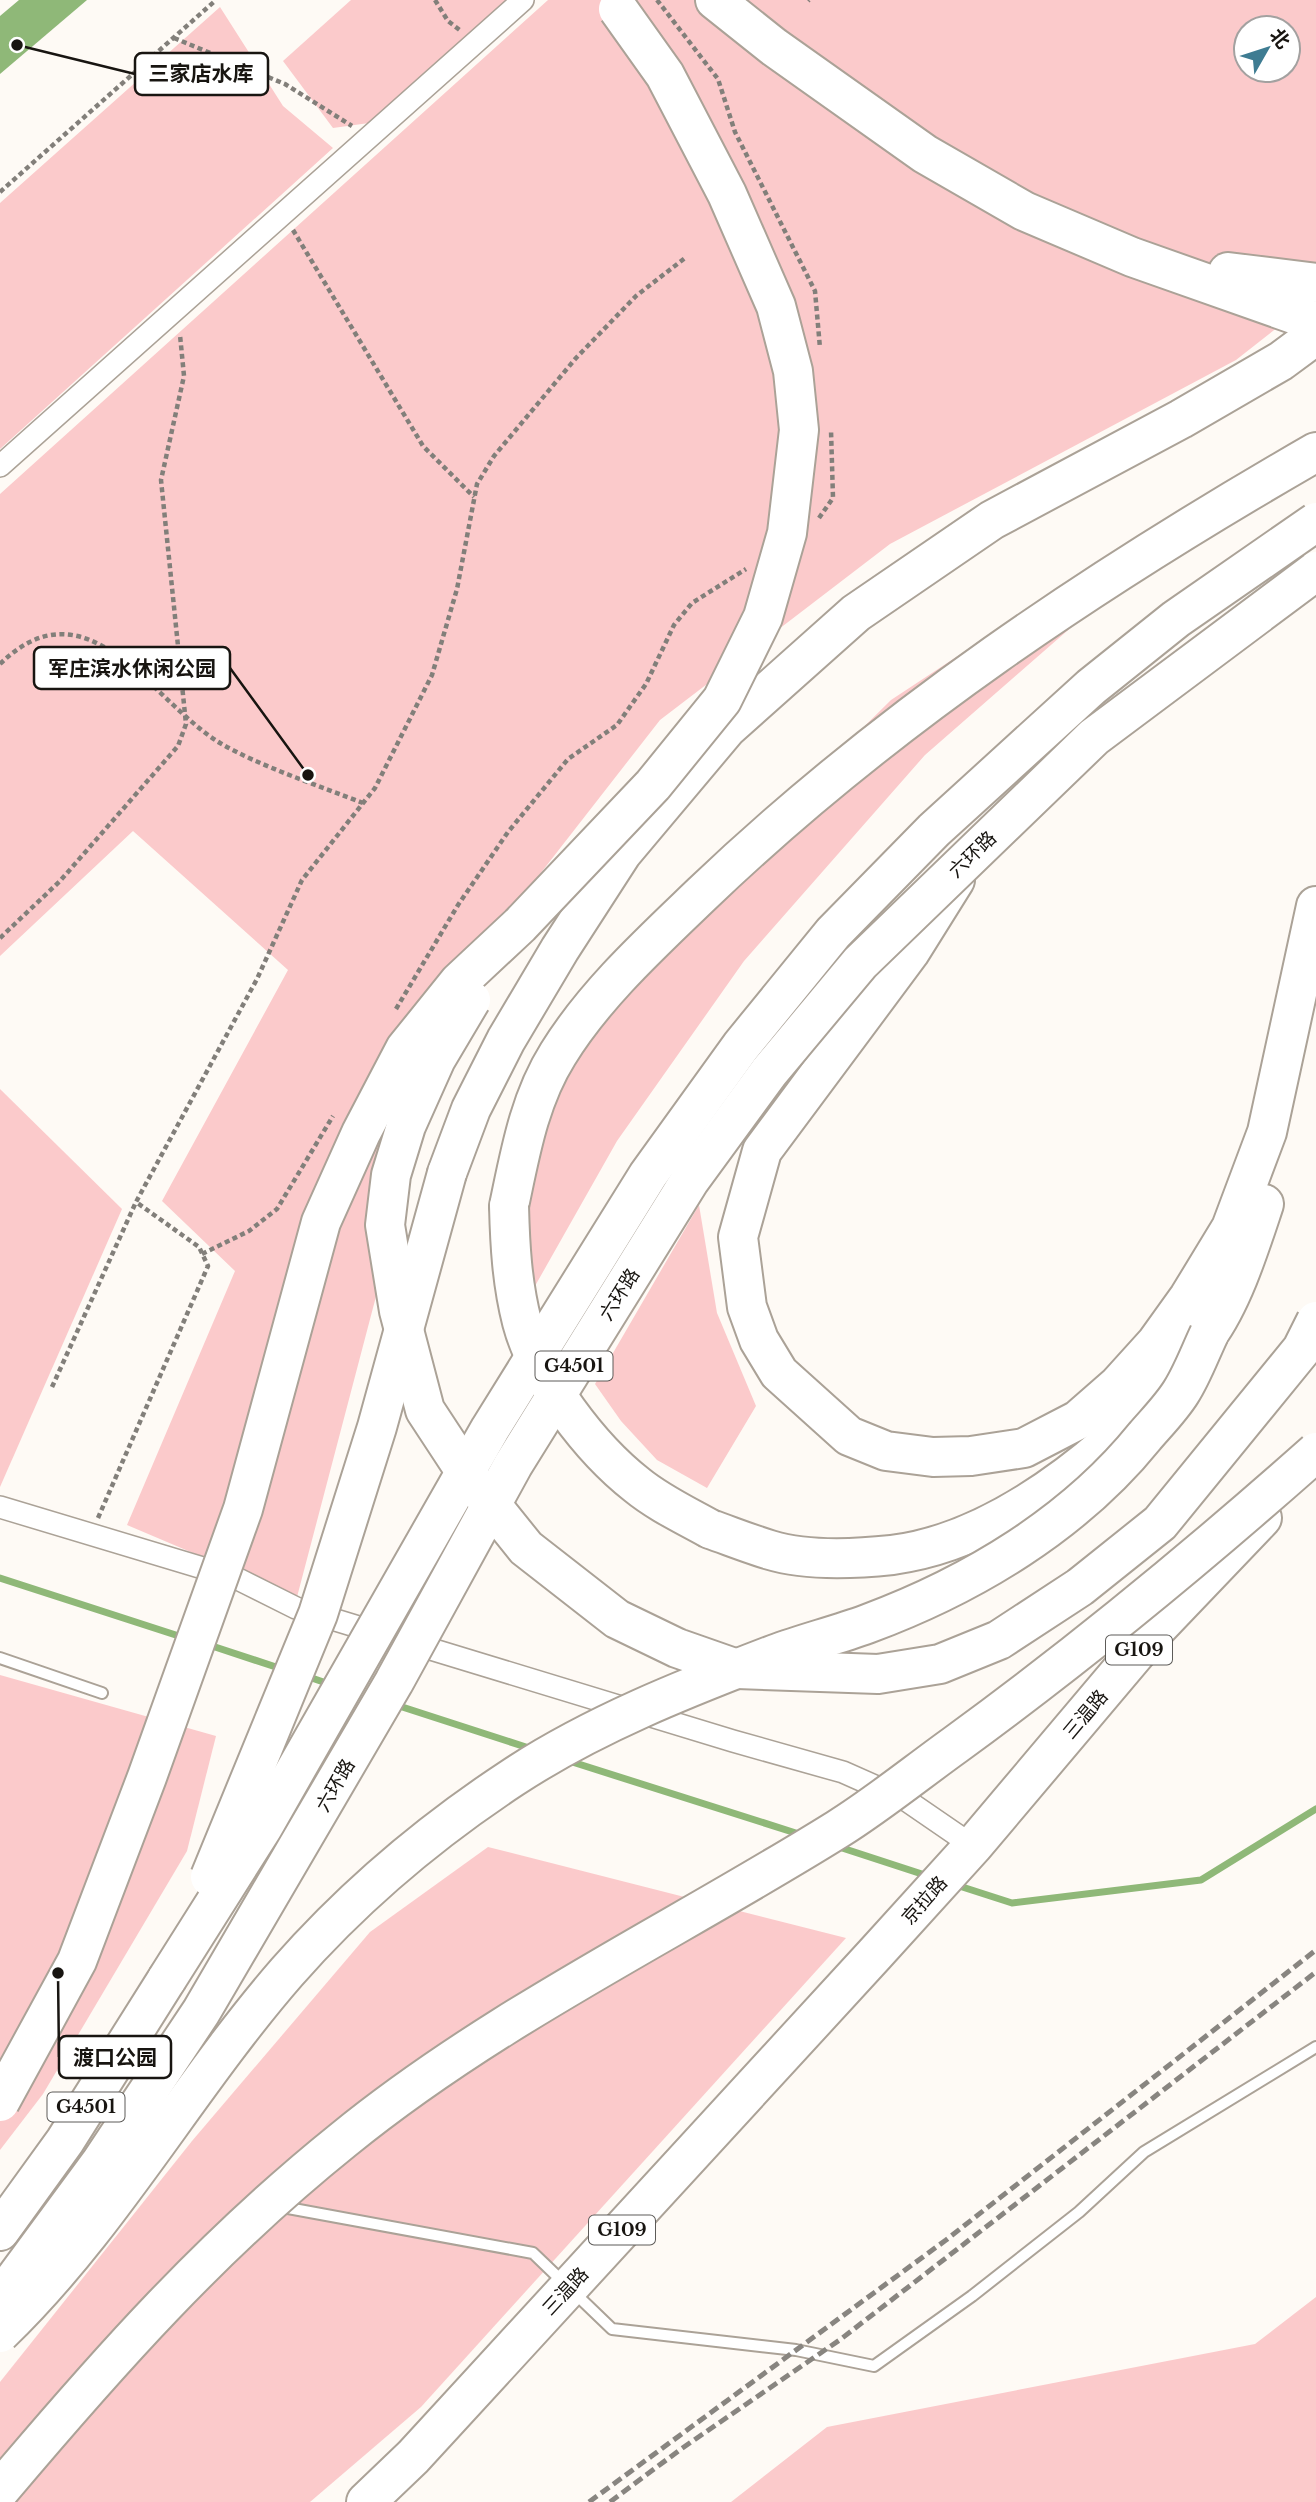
<svg xmlns="http://www.w3.org/2000/svg" width="1316" height="2502" viewBox="0 0 1316 2502" font-family="'Libre Baskerville','Noto Sans SC',serif">
	<style>
		.green { fill: #fbcacb; fill-rule: evenodd }
		.water { fill: #8fb878 }
		.lines { fill: none; stroke-linecap: round; stroke-linejoin: round }
		.stream { stroke: #8fb878; stroke-width: 7 }
		.lane-casing { stroke: #aba297; stroke-width: 14 }
		.street-casing { stroke: #aba297; stroke-width: 24 }
		.highway-casing { stroke: #aba297; stroke-width: 42 }
		.path { stroke: #827f7a; stroke-width: 4.5; stroke-dasharray: 5 3.5; stroke-linecap: butt }
		.lane { stroke: #fff; stroke-width: 10 }
		.street { stroke: #fff; stroke-width: 21 }
		.highway { stroke: #fff; stroke-width: 38 }
		.rail { stroke: #888580; stroke-width: 5; stroke-dasharray: 10 5; stroke-linecap: butt }
		.highway-bridge-casing { stroke: #aba297; stroke-width: 42; stroke-linecap: butt }
		.highway-bridge { stroke: #fff; stroke-width: 38 }
		.labels { text-anchor: middle; stroke-width: 5; stroke-linejoin: round; paint-order: stroke }
		.shield { fill: #fff; stroke: #5d5b58; stroke-width: 2 }
		.shield-label { font-size: 18px; font-weight: bold; fill: #181511 }
		.street-label { font-size: 19px; fill: #181511; stroke: #fff }
		.leader { fill: none; stroke: #181511; stroke-width: 2.5 }
		.callout-dot { fill: #181511; stroke: #fff; stroke-width: 2.5 }
		.callout { fill: #fff; stroke: #181511; stroke-width: 2.5 }
		.callout-label { font-size: 21px; text-anchor: middle; font-weight: bold; fill: #181511 }
	</style>
	<rect width="100%" height="100%" fill="#fefaf5"/>
	<g class="green">
		<path d="M351 0H509L369 123 333 128 283 61Z"/>
		<path d="M548 0H1316V297L1236 360 890 544 660 720 490 938 399 1209 297 1597 127 1525 235 1271 162 1201 288 970 133 831 0 956V494ZM1246 28H1288V70H1246Z"/>
		<path d="M220 7 283 106 333 148 0 449V203Z"/>
		<path d="M1156 525 1169 542 925 755 744 961 617 1141 535 1286 522 1268 540 1069 588 1000 891 700Z"/>
		<path d="M0 1089 122 1209 0 1487Z"/>
		<path d="M699 1205 717 1313 756 1406 707 1488 657 1460 621 1421 595 1384Z"/>
		<path d="M0 1675 216 1736 187 1851 43 2094 0 2150Z"/>
		<path d="M488 1847 846 1938 421 2407 310 2502H0V2382L192 2141 370 1932Z"/>
		<path d="M1316 2297V2502H731L827 2427 1255 2344Z"/>
	</g>
	<path class="water" d="M19 0H87L0 74V16Z"/>
	<g class="lines">
		<g class="stream">
			<path d="M0 1578 185 1638"/>
			<path d="M206 1644 282 1669"/>
			<path d="M306 1676 332 1685"/>
			<path d="M393 1704 532 1749"/>
			<path d="M566 1760 802 1835"/>
			<path d="M836 1846 928 1876"/>
			<path d="M953 1884 1012 1903 1201 1880 1316 1809"/>
		</g>
		<defs>
			<g id="lane">
				<path d="M0 1658 102 1693"/>
				<path d="M288 2208 533 2253 612 2329 796 2350 874 2366 972 2296 1079 2212 1144 2152 1316 2047"/>
			</g>
			<g id="street">
				<path d="M0 466 523 0"/>
				<path d="M0 1507 236 1578 296 1608 733 1741 843 1772 906 1800 973 1846"/>
			</g>
			<g id="highway">
				<path d="M715 0 774 47 925 154 1024 211 1132 257 1316 322"/>
				<path d="M1228 272 1316 283"/>
				<path d="M955 880 910 952 762 1151 738 1237 747 1307 759 1340 779 1373 849 1436 886 1451 933 1457 971 1456 1024 1448 1078 1420 1118 1385 1156 1343 1189 1297 1231 1228 1267 1132 1316 906"/>
				<path d="M447 1173 471 1109 506 1040 560 949 622 853 727 728 856 613 992 520 1181 419 1281 361 1316 335"/>
				<path d="M509 1206C520 1154 529 1100 558 1054 595 994 651 943 702 894 886 718 1097 578 1316 452"/>
				<path d="M710 1529C730 1536 750 1544 770 1550 806 1561 854 1559 892 1555 1011 1540 1138 1430 1207 1336 1233 1301 1250 1246 1264 1204"/>
				<path d="M0 2231 65 2141 167 1979"/>
				<path d="M366 2502 413 2457 875 1954 973 1846 1157 1628 1262 1518"/>
			</g>
		</defs>
		<use href="#lane" class="lane-casing"/>
		<use href="#street" class="street-casing"/>
		<use href="#highway" class="highway-casing"/>
		<g class="path">
			<path d="M435 0 448 21 461 31"/>
			<path d="M657 0 718 79 735 132 815 291 820 348"/>
			<path d="M808 1 809 0"/>
			<path d="M174 38 285 84 352 126"/>
			<path d="M0 192 216 0"/>
			<path d="M293 230 423 446 474 497"/>
			<path d="M819 518 833 498 831 430"/>
			<path d="M0 664C88 578 151 701 220 743 259 766 320 786 363 803"/>
			<path d="M0 938 60 881 178 746 186 724 161 480 184 376 180 335"/>
			<path d="M396 1009 458 905 508 832 568 759 617 725 646 684 674 625 692 603 746 569"/>
			<path d="M202 1254 249 1231 277 1209 333 1116"/>
			<path d="M52 1387 136 1202"/>
			<path d="M98 1518 208 1266 199 1247 136 1202 257 979 302 880 375 788 432 675 457 589 477 484 494 456 576 358 636 296 685 258"/>
		</g>
		<use href="#lane" class="lane"/>
		<use href="#street" class="street"/>
		<use href="#highway" class="highway"/>
		<g class="rail">
			<path d="M589 2502 946 2240 1316 1950"/>
			<path d="M610 2502 681 2449 841 2339 1316 1972"/>
		</g>
		<defs>
			<g id="highway-bridge">
				<path d="M471 1000 436 1059 406 1126 391 1175 385 1225 399 1311 425 1410 469 1477 526 1548 617 1619 677 1648 737 1669 878 1674 940 1664 999 1640 1080 1587 1160 1523 1302 1349 1316 1321"/>
				<path d="M509 1206C510 1245 512 1283 522 1322 537 1379 591 1449 637 1485 659 1503 685 1515 710 1529"/>
				<path d="M210 1877 318 1614 377 1427 447 1173"/>
				<path d="M167 1979 263 1827 490 1429 648 1175 741 1046 833 933 934 830 1091 687 1176 619 1316 522"/>
				<path d="M0 2102 77 1961 147 1777 243 1509 321 1222 361 1133 405 1049 459 982 520 925 653 785 722 700 763 617 787 533 799 430 793 371 776 306 727 194 665 75 618 9"/>
				<path d="M0 2299 101 2162 201 2012 394 1682 513 1465 690 1180 769 1072 860 963 1094 737 1316 571"/>
				<path d="M0 2333C111 2226 186 2088 287 1972 352 1898 430 1832 512 1778 592 1725 686 1688 775 1654 805 1643 837 1635 867 1624 972 1585 1074 1524 1145 1436 1157 1422 1171 1408 1181 1392 1192 1375 1200 1353 1209 1334"/>
				<path d="M0 2490C109 2361 211 2246 343 2140 494 2017 673 1932 838 1829 878 1804 916 1773 955 1745 1080 1654 1200 1555 1316 1452"/>
			</g>
		</defs>
		<use href="#highway-bridge" class="highway-bridge-casing"/>
		<use href="#highway-bridge" class="highway-bridge"/>
	</g>
	<g class="labels">
		<g class="shield">
			<rect x="535.5" y="1351.5" width="77" height="29" rx="5"/>
			<rect x="1106" y="1635.5" width="66" height="29" rx="5"/>
			<rect x="47.5" y="2092.5" width="77" height="29" rx="5"/>
			<rect x="589" y="2215.5" width="66" height="29" rx="5"/>
		</g>
		<g class="shield-label">
			<text x="574" y="1372">G4501</text>
			<text x="1139" y="1656">G109</text>
			<text x="86" y="2113">G4501</text>
			<text x="622" y="2236">G109</text>
		</g>
		<g class="street-label">
			<text transform="translate(972 854) rotate(-44)" y="7">六环路</text>
			<text transform="translate(619 1294) rotate(-58)" y="7">六环路</text>
			<text transform="translate(1085 1714) rotate(-50)" y="7">三温路</text>
			<text transform="translate(335 1785) rotate(-60)" y="7">六环路</text>
			<text transform="translate(924 1900) rotate(-48)" y="7">京拉路</text>
			<text transform="translate(565 2291) rotate(-47)" y="7">三温路</text>
		</g>
	</g>
	<path class="leader" d="M17 45L135 74M308 775L230 668M58 1973L59 2057"/>
	<g class="callout-dot">
		<circle cx="17" cy="45" r="7"/>
		<circle cx="308" cy="775" r="7"/>
		<circle cx="58" cy="1973" r="7"/>
	</g>
	<g class="callout">
		<rect x="135" y="53" width="133" height="42" rx="7"/>
		<rect x="34" y="647" width="196" height="42" rx="7"/>
		<rect x="59" y="2036" width="112" height="42" rx="7"/>
	</g>
	<g class="callout-label">
		<text x="201" y="81">三家店水库</text>
		<text x="132" y="676">军庄滨水休闲公园</text>
		<text x="115" y="2065">渡口公园</text>
	</g>
	<g transform="translate(1267 49) rotate(51)"><circle r="33" fill="#ffffff" stroke="#a3a1a0" stroke-width="2"/>
	<path d="M0-5L12 26L0 18L-12 26Z" fill="#3e7c92"/>
	<text y="-10" font-size="19" font-weight="bold" text-anchor="middle" fill="#181511">北</text>
	</g>
</svg>
